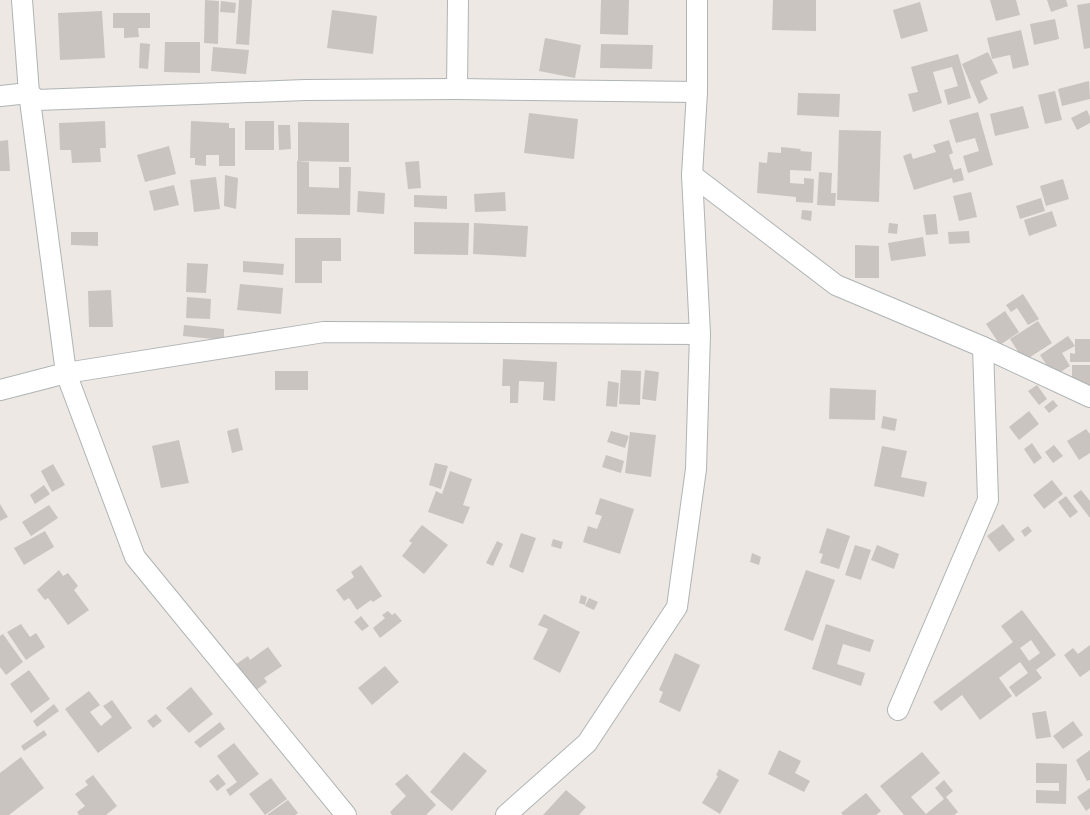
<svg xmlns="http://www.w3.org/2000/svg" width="1090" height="815" viewBox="0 0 1090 815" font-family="'Golos Text',sans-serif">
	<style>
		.building { fill: #c9c4c0; fill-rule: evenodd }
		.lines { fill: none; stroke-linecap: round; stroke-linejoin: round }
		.street-casing { stroke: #afb4b5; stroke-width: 22 }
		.street { stroke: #fff; stroke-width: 20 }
	</style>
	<rect width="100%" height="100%" fill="#ede8e4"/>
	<g class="building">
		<path d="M205 0 219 1 218 44 204 43Z"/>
		<path d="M239 0H252L249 45 236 44Z"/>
		<path d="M601 0H629L628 35 600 34Z"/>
		<path d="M773 0H816V31L772 30Z"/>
		<path d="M990 0H1016L1020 15 996 21Z"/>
		<path d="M1047 0H1066L1068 6 1051 12Z"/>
		<path d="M221 1 236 3 235 13 220 12Z"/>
		<path d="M920 2 928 31 901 39 893 10Z"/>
		<path d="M1090 3V48L1084 49 1077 5Z"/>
		<path d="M332 10 377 16 373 54 327 48Z"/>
		<path d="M102 11 105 58 60 60 58 13Z"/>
		<path d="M113 13H150V28H138L139 37 124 38V28H113Z"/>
		<path d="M1055 19 1059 39 1034 45 1030 24Z"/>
		<path d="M1021 30 1029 65 1013 69 1010 55 992 59 987 38Z"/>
		<path d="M545 38 581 45 575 78 539 71Z"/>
		<path d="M165 42H200V73L164 72Z"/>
		<path d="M140 43 150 44 148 69 139 68Z"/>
		<path d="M601 44 653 45 652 69 600 68Z"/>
		<path d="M213 47 249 50 246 74 211 71Z"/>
		<path d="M988 52 998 73 980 81 988 99 979 104 962 64Z"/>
		<path d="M958 54 971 98 948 105 944 90 958 86 952 67 933 72 942 103 913 112 908 94 918 92 911 67Z"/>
		<path d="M1089 81 1090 99 1062 106 1058 89Z"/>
		<path d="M1055 91 1062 120 1045 124 1038 95Z"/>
		<path d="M798 93 840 94 839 117 797 115Z"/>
		<path d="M1023 106 1029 128 995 136 990 114Z"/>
		<path d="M1087 110 1090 117V123L1077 130 1071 118Z"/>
		<path d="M978 112 993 165 968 173 963 156 979 151 975 138 956 143 949 120Z"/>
		<path d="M529 113 578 119 574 159 524 153Z"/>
		<path d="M105 121 106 148H100L101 162 72 163 71 150H60L59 123Z"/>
		<path d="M191 121 229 123V128H235V166H219V155H206V166L195 165V158H190Z"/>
		<rect x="245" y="121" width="29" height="29"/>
		<path d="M298 122 349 123V162L298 161Z"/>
		<path d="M278 125H290L291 149 279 150Z"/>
		<path d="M839 130 881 131 879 202 837 200Z"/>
		<path d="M8 140 10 171H0V141Z"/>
		<path d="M949 140 953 153 949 155 954 170 961 168 964 180 953 183 952 178 914 190 903 156 911 153 913 159 936 152 933 145Z"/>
		<path d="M169 146 176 174 145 182 137 155Z"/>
		<path d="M781 147 801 149 800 151 812 152 811 171 790 170V183L804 184V178L814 179 813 203 796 202V197L757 193 759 162 767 163 768 152 781 153Z"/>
		<path d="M297 161 309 162V187L339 188V167H351L350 215 297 214Z"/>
		<path d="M419 161 421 188 408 189 405 162Z"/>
		<path d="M819 172 832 173 831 193H836L835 206 817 205Z"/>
		<path d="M225 175 238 178 236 209 224 206Z"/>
		<path d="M216 177 220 209 194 212 190 180Z"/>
		<path d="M1063 179 1069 199 1046 206 1040 186Z"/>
		<path d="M174 185 179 205 154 211 149 191Z"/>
		<path d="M358 191 385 193 384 214 357 212Z"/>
		<path d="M505 192 506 211 475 212 474 194Z"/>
		<path d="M971 192 977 217 959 221 953 196Z"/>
		<path d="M414 195 447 196V209L414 207Z"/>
		<path d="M1041 198 1045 211 1020 219 1016 206Z"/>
		<path d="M802 210 812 211 811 221 801 219Z"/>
		<path d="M1052 211 1057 226 1029 236 1024 220Z"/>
		<path d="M936 214 938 234 926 235 923 215Z"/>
		<path d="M414 222 469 223 468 255 414 254Z"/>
		<path d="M474 223 528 226 526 257 473 254Z"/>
		<path d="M889 223 898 224 897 234 888 233Z"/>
		<path d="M969 231 970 243 949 244 948 232Z"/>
		<path d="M71 232H98V246L71 245Z"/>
		<path d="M923 237 926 256 891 261 888 243Z"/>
		<path d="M295 238H341V261H322V283H295Z"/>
		<path d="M855 245 879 246V278H855Z"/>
		<path d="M243 261 284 264 283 275 243 272Z"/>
		<path d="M187 263 208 264 206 293 186 292Z"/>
		<path d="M240 284 283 288 281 314 237 310Z"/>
		<path d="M111 290 113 327H89L88 291Z"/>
		<path d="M1023 294 1039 319 1028 325 1017 308 1011 312 1006 305Z"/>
		<path d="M187 297 211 299 210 319 186 318Z"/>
		<path d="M1005 311 1019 332 1000 345 986 324Z"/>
		<path d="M1038 321 1052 343 1024 361 1010 339Z"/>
		<path d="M184 325 224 329V340L183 336Z"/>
		<path d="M1068 336 1075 346 1062 353 1070 366 1054 376 1040 355Z"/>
		<path d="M1075 339H1090V362H1070V353L1075 354Z"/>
		<path d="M503 359 557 362 555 401 543 400 544 382 519 381 518 403H510V386H502Z"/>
		<rect x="1072" y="365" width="18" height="21"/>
		<path d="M621 370 641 371 640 405 619 404Z"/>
		<path d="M645 370 659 372 656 401 642 399Z"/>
		<rect x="275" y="371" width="33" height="19"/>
		<path d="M608 381 619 383 617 407 606 406Z"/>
		<path d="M1037 385 1047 399 1039 405 1028 391Z"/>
		<path d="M830 388 876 390 875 420 829 419Z"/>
		<path d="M1053 400 1058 406 1049 413 1044 407Z"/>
		<path d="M1029 411 1039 424 1019 440 1009 427Z"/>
		<path d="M883 416 897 419 895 431 881 428Z"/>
		<path d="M238 428 243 450 232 453 227 431Z"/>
		<path d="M1086 429 1090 434V453L1079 460 1067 441Z"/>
		<path d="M611 431 629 436 625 448 607 442Z"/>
		<path d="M630 432 656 435 651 477 625 473Z"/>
		<path d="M179 440 189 483 161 488 152 446Z"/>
		<path d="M1032 443 1042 458 1034 464 1024 449Z"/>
		<path d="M1054 445 1063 456 1053 463 1045 452Z"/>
		<path d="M882 446 907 451 901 477 927 482 924 497 874 486Z"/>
		<path d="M606 455 624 461 621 473 602 467Z"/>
		<path d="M435 463 448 466 441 489 429 485Z"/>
		<path d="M53 464 65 485 52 492 41 471Z"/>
		<path d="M450 471 472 479 463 505 470 507 463 524 428 512 436 491 442 494Z"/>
		<path d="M1052 480 1063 494 1044 509 1033 495Z"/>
		<path d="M44 485 50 494 35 504 30 495Z"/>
		<path d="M1081 490 1090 501V518L1073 496Z"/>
		<path d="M1066 496 1078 512 1070 518 1058 502Z"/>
		<path d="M600 498 634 509 620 554 583 542 588 526 597 529 602 516 595 514Z"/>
		<path d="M0 504 8 517 0 521Z"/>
		<path d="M49 505 58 518 31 536 22 522Z"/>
		<path d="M1003 524 1015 540 999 552 987 536Z"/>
		<path d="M422 525 448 545 424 574 402 556 412 543 409 541Z"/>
		<path d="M1028 526 1032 531 1025 537 1021 531Z"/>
		<path d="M827 528 850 536 839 569 820 563 823 554 819 553Z"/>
		<path d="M45 531 54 547 24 565 14 548Z"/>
		<path d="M521 533 536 538 523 573 509 567Z"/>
		<path d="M553 539 563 542 561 549 551 546Z"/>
		<path d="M497 541 503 544 493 566 486 563Z"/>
		<path d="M855 545 871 550 861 580 845 575Z"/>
		<path d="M877 545 899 554 894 569 871 560Z"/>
		<path d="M752 553 761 557 759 565 750 562Z"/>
		<path d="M361 565 382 596 373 602 371 600 357 610 349 598 344 601 336 590 354 577 351 572Z"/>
		<path d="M59 570 63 576 68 573 78 586 74 590 89 610 68 625 48 598 45 600 37 590Z"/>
		<path d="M806 570 835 580 813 641 784 630Z"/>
		<path d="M581 595 587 597 585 605 579 603Z"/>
		<path d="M589 598 598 602 594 610 585 606Z"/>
		<path d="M1022 610 1056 655 1036 670 1042 678 1016 697 1009 687 1028 673 1020 662 999 678 1012 696 980 720 962 695 941 711 933 702 1013 642 1001 626ZM1031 640 1040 653 1029 661 1020 648Z"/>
		<path d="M388 611 392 615 395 613 402 621 380 638 373 628 385 618 382 615Z"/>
		<path d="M544 614 580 632 560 673 533 659 548 629 538 625Z"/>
		<path d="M361 616 369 626 362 631 354 622Z"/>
		<path d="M21 624 30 637 36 633 45 647 26 660 7 632Z"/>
		<path d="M826 624 874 640 870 652 843 644 837 664 865 673 861 686 812 669Z"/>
		<path d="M3 634 23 662 6 675 0 667V636Z"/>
		<path d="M1090 645V670L1080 677 1064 655 1073 648 1078 654Z"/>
		<path d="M268 647 282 666 264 678 267 682 251 694 232 667 248 656 250 660Z"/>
		<path d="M675 653 700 665 680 712 659 702 663 692 659 690Z"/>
		<path d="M385 666 399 682 372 705 358 688Z"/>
		<path d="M29 670 50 699 31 713 10 684Z"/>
		<path d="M191 687 213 714 189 733 166 708Z"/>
		<path d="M89 691 100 705 90 712 101 726 112 717 103 706 112 700 132 728 98 753 65 709Z"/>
		<path d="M54 704 59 711 37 727 33 721Z"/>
		<path d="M1046 711 1051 737 1036 739 1032 713Z"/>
		<path d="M156 714 162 721 153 728 147 721Z"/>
		<path d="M1073 721 1083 735 1063 749 1053 736Z"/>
		<path d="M220 722 225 729 200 748 194 742Z"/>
		<path d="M44 730 47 735 24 751 21 746Z"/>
		<path d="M234 743 259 774 230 796 226 790 237 782 217 756Z"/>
		<path d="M779 750 801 761 795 773 810 781 804 792 768 774Z"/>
		<path d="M1090 750V780L1087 781 1076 760Z"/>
		<path d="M464 752 487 771 452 811 430 792Z"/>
		<path d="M922 752 940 773 911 797 926 814 944 799 935 788 944 780 953 791 946 797 958 812 954 815H904L880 786Z"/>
		<path d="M21 757 44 788 9 815H0V773Z"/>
		<path d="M1036 763 1067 764 1066 804 1036 803V790L1059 791V783H1036Z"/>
		<path d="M719 769 739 780 720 814 702 803 718 776 716 775Z"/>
		<path d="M218 774 226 784 217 791 209 781Z"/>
		<path d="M407 774 436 805 426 815H392L390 812 406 796 395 784Z"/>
		<path d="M93 775 117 806 106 815H79L77 812 85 806 75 794 88 785 85 781Z"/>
		<path d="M271 778 287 799 265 815 249 794Z"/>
		<path d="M1090 788V808L1086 811 1077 797Z"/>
		<path d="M566 790 586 807 579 815H543Z"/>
		<path d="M866 793 881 811 876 815H843L841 813Z"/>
		<path d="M288 800 298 813 295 815H267Z"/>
	</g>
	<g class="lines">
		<defs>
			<g id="street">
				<path d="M22 0 29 93 66 373 135 557 346 815"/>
				<path d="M457 89 458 0"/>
				<path d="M0 96 29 93 37 100 305 90 457 89 697 92"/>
				<path d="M692 175 836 285 983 347 1090 397"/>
				<path d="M0 390 66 373 324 332 700 334"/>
				<path d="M898 710 988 500 983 347"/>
				<path d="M506 815 587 743 677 607 696 469 700 334 692 175 697 92V0"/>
			</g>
		</defs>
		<use href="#street" class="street-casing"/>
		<use href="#street" class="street"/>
	</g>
</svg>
